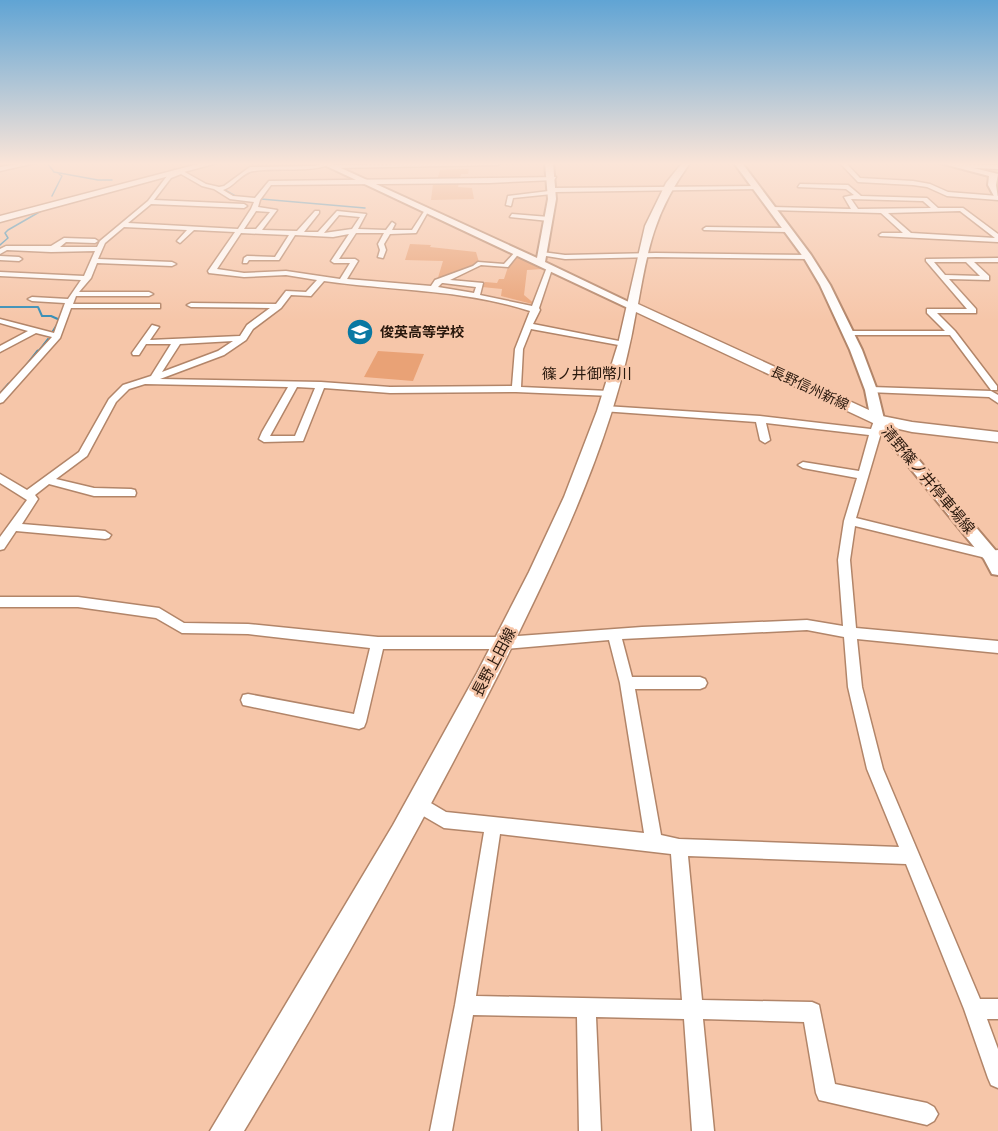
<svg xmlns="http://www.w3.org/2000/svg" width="998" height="1131" viewBox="0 0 998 1131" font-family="'Fira Sans','Noto Sans JP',sans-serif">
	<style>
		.green { fill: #e9a276 }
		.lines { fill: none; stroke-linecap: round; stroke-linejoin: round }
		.stream-far2 { stroke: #358db6; stroke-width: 1.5 }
		.stream-far1 { stroke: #358db6; stroke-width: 2 }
		.stream { stroke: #358db6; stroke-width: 3 }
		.street-casing { stroke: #b28569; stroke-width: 3 }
		.secondary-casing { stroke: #b28569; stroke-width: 4 }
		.primary-casing { stroke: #b28569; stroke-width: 3 }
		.highway-casing { stroke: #b28569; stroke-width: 3 }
		.street { fill: #fff; fill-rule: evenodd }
		.secondary { fill: #fff; fill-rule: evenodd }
		.primary { fill: #fff; fill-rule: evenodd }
		.highway { fill: #fff; fill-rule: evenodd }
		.labels { text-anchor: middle; stroke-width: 5; stroke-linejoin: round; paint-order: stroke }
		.far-poi-label { font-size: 14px; font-weight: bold; fill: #29180d; stroke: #f6c6a9; text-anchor: start }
		.far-street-label { font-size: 14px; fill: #29180d; stroke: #f6c6a9 }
		.far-quarter-label { font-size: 15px; fill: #29180d; stroke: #f6c6a9 }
		.street-label { font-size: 15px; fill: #29180d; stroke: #f6c6a9 }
	</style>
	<rect width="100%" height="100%" fill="#f6c6a9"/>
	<g class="green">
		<path d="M459 169H469L468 174H461L458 187 472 188 474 199 431 200 433 184 419 183 437 181 440 170Z"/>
		<path d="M410 244 431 245 430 247 476 252 479 262 473 267 437 281 443 261 405 260Z"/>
		<path d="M516 255 543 266 542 269 527 270 524 295 536 305 501 296 502 289 482 287 485 282 497 283 499 279H504L508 267Z"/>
		<path d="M378 351 424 354 413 381 364 377Z"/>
	</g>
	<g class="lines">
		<g class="stream-far2">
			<path d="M47 163 54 172 98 180H112"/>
			<path d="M223 189 237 197"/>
			<path d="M52 196 62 176 59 174"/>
			<path d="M261 199 365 208"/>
			<path d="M0 245 8 238 5 233 8 230 48 207"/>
		</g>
		<g class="stream-far1">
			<path d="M0 307H38L42 316H51L60 320 53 331"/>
			<path d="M37 353 48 339"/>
		</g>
		<g class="stream">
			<path d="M23 370 38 351"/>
			<path d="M2 392 9 384"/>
		</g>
		<defs>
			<g id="street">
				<path d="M24 163H35L0 171V167Z"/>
				<path d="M326 163 330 165 501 163 498 165 331 168 329 165C304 173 279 167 254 171 242 172 234 187 223 190L233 196 255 198 269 181 556 177 554 180 489 183 271 185 260 200 258 207 277 210 262 230 297 231 315 211H319V213L304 232H318L337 211 366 214 358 229 386 230 392 222 395 224 392 230H412L425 210H429L416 233 390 234 384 244 386 250 383 258 378 257 380 250 378 244 384 233H356L339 259H355L358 261 347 279 431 286 435 280 473 266 478 262 504 264 517 250 520 252 508 267 481 265 450 280 483 283 480 295 532 306 547 267 553 266 539 308 540 310 533 324 624 342 628 344 624 346 531 329 523 349 521 387 609 391 612 392V396L516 392 390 393 324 388 303 441 264 442 259 439 262 432 288 387 145 384 129 389 116 402 87 456 56 479 94 488 131 489 135 490 136 493 135 496H94L49 484 35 495 38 499 22 524 105 531 111 535 109 538 105 539 16 531 4 549 0 550V537L27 500 0 483V474L27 490 79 452 109 399 123 385 151 376 171 344H146L139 355H133L132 353 152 325 159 327 150 340 240 336 247 325 270 308 191 307 187 305 191 303 276 304 286 291 306 292 317 280 286 275 244 277 209 273 208 271 235 232 194 230 180 243 177 241 187 230 124 227 105 243 98 259 172 262 176 264 172 266 97 263 91 278 79 292H149L153 294 149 296H76L73 304H160V308H71L60 338 3 402 0 403V394L52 337 36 333 0 352V346L28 331 0 323V319L54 333 65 303 32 301 28 299 32 297 68 299 81 280 0 276V272L84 276 95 251 51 252 7 250 0 254V249L6 246H51L64 238 95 239 98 241 95 243 66 242 60 247H97L100 241 148 201 167 176 175 172 174 170 183 171 206 184 219 187 224 186 250 167 314 166ZM181 174 202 186 214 189 230 199 254 202 251 209 238 229 128 223 151 204 244 208 247 206 244 204 154 200 171 178ZM256 211 270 212 256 229H244ZM339 215 360 217 352 229 324 233ZM241 233 289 235 275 257 247 256 244 258 243 263H247L249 260H279L295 235 333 237 349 234 331 261 334 263H350L340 279 286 271 244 273 217 269ZM324 281C393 291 462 289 530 311L515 349 512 386 390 387 321 382 160 379 224 355 246 340 253 329 281 308 291 295 311 296ZM442 283H443L476 287 474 293 438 287ZM233 341 218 351 162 372 180 344ZM297 387 315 388 295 436H270Z"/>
				<path d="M840 163H846L860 178 913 181 930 184 948 192 998 196V200L947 196 927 187 913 185 858 182Z"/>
				<path d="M957 164 998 165V169L955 167Z"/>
				<path d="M800 184 848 185 861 196 927 198 938 208H963L998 234V242L880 236 879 235 882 233H903L881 213 770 210 772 207 851 209 844 197 854 195 846 189 798 187ZM851 199 923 201 931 208 858 209ZM960 211 995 238 911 233 888 213Z"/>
				<path d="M756 186 758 189 555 192 552 194 513 198 511 206 506 205 508 196 549 191 552 188Z"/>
				<path d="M512 214 549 217 552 219 549 221 510 217Z"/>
				<path d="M706 227 788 228 791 230 788 232 704 230 703 229Z"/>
				<path d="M542 252 565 255 656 253 808 255 811 257 808 259 656 257 565 259 540 255V253Z"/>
				<path d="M0 256 19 257 22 259 19 261 0 260Z"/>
				<path d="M998 258V262H974L989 276V280L949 279 976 309V313H937L955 331 997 386V390H991L950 335H848L844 333 848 331H945L927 313V309H967L926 261V259ZM934 262H966L980 276 945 275Z"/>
				<path d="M871 387 991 391 998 395V403L989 397 868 392 866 390Z"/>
				<path d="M605 406 760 416 871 429 875 418H881V433L856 518 990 551 998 550V558L990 559 855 526 850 560 856 628 998 641V653L857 639 862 687 883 769 980 999H998V1019H987L998 1049V1088L991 1085 988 1078 964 1009 906 864 688 856 702 1000 812 1002 819 1005 835 1084 927 1103 934 1107 938 1114 934 1121 927 1125 819 1100 816 1093 804 1022 703 1019 714 1131H692L684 1019 596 1017 601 1131H579L577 1017 473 1015 452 1131H430L455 1005 484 832 444 828 413 810 411 804 413 798 419 796 446 812 644 833 620 683 609 640 504 649H383L366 722 364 727 359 729 248 706 243 705 241 700 243 695 248 694 354 714 370 648 248 634 182 633 156 618 78 607H0V597H78L159 608 184 623 248 624 378 637H504L642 627 807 620 843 626 838 560 844 521 857 478 803 468 798 465 803 462 859 471 869 435 766 423 770 440 765 443 760 440 756 422 602 411V407ZM807 630 844 637 848 687 867 769 899 847 679 839 661 835 635 689H700L705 687 707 683 705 679 700 677H632L622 639ZM500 834 671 854 682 1000 476 996Z"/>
			</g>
			<g id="secondary">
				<path d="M320 163H330L537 258 548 199 545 163H553L556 199 545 262 637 306 636 308H628Z"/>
				<path d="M734 163H742L811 255 830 285 862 350 877 390 884 419 996 551 998 554V575L992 574 984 559 871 420 865 390 850 350 820 285 804 258Z"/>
				<path d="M940 163H953L998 174 996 185 998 198H995L988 185 989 176Z"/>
			</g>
			<path id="primary" d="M682 163H690C655 211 648 247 638 304L882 416 912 422 998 432V442L912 432 873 423 636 312C615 438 556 557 500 671 421 828 335 980 244 1131H210L393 825 477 673 529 572 564 497 597 411 618 344 645 226 666 183Z"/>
			<path id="highway" d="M202 163H217L0 222V216Z"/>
		</defs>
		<use href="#street" class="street-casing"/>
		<use href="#secondary" class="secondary-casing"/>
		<use href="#primary" class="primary-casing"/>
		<use href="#highway" class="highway-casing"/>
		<use href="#street" class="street"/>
		<use href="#secondary" class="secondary"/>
		<use href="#primary" class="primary"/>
		<use href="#highway" class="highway"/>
	</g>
	<linearGradient id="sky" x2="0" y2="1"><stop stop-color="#60a4d4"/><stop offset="0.51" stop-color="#fbe5d8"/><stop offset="1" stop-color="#fbe5d8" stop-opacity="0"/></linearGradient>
	<rect width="998" height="321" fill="url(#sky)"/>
	<defs>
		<symbol id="school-disc" viewBox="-11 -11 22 22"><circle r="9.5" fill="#0978a2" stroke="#f6c6a9"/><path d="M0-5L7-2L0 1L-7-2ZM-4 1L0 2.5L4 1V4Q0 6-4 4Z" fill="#fff"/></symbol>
	</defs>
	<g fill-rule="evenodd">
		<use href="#school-disc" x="345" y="317" width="30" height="30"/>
	</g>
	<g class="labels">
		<g class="far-poi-label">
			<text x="380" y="337">俊英高等学校</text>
		</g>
		<g class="far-street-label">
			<text transform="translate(810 388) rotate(25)" y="5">長野信州新線</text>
		</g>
		<g class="far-quarter-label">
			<text x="587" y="379">篠ノ井御幣川</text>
		</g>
		<g class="street-label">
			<text transform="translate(928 480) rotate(50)" y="5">清野篠ノ井停車場線</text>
			<text transform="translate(494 662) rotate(-62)" y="5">長野上田線</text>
		</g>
	</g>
</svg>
